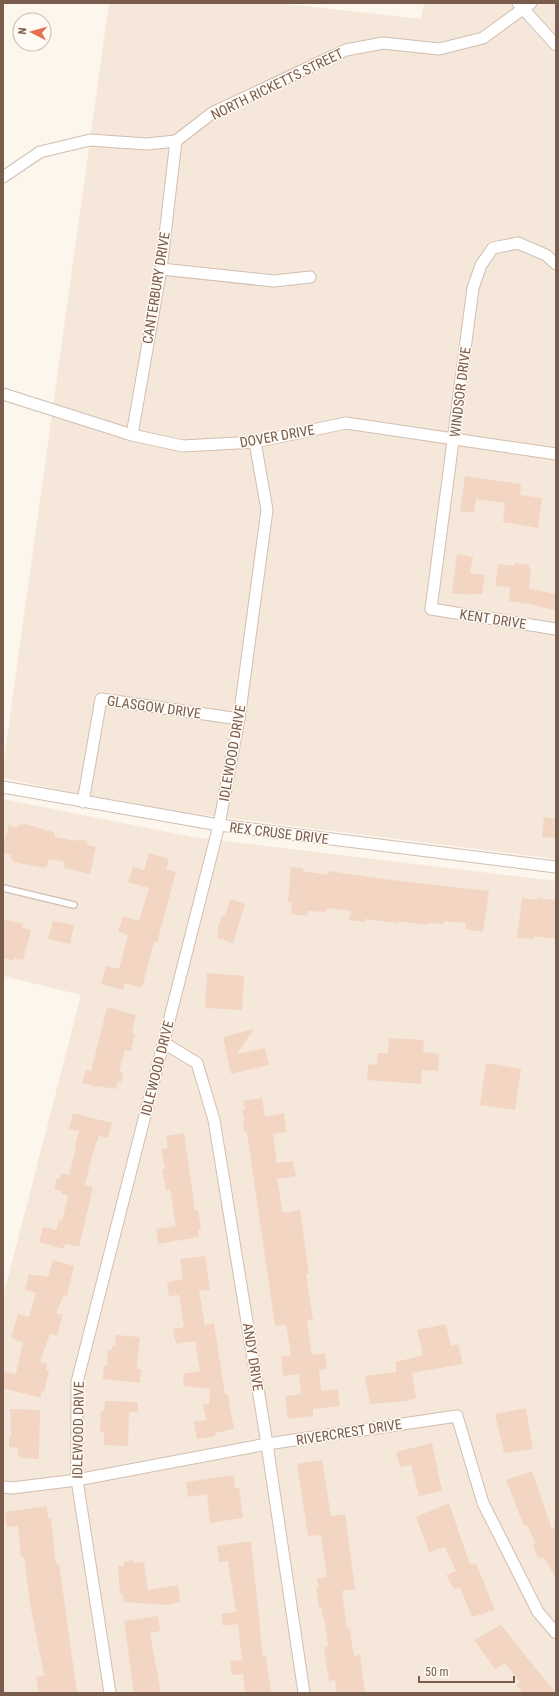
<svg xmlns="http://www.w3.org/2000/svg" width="559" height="1696" viewBox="0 0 559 1696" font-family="'Roboto Condensed',sans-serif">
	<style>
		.residential { fill: #f5e8da }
		.building { fill: #f3d5c3 }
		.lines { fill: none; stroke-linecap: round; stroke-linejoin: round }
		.lane-casing { stroke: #d1beb0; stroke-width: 8 }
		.street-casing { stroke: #d1beb0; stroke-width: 13 }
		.lane { stroke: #fff; stroke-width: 5.5 }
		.street { stroke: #fff; stroke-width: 11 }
		.labels { text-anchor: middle; stroke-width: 3; stroke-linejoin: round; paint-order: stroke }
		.street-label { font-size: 14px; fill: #7a5c4d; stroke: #fffaf3 }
	</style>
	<rect width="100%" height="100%" fill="#fdf6ec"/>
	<g class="residential">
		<path d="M109 3H278L421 19 424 3H556V859L174 811 64 791 3 778V767Z"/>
		<path d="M3 799 193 837 556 881V1693H3V1297L81 995 3 976Z"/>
	</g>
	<g class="building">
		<path d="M465 476 521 484 520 495 542 498 538 528 503 522 505 503 476 499 474 513 460 511Z"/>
		<path d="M457 554 473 557 470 573 485 575 482 594H467V595L452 593Z"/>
		<path d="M515 563 529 565V569H531L529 589 556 594V610L535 606V605L509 601 510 587 495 586 498 564 514 566Z"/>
		<path d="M544 817 556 819V838L542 837Z"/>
		<path d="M22 823 53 832 55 833 54 837 76 841 77 839 88 841 87 845 96 847 90 874 64 868 65 862 49 859 47 867 45 866 44 868 13 862 14 860 10 859 11 855 3 853V847L9 825 17 828 19 824 22 825Z"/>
		<path d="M149 853 169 859 166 869 176 872 157 943 154 942 142 988 125 983 123 990 101 984 106 966 119 969 128 935 118 932 123 916 139 921 149 888 128 882 133 867 144 870Z"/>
		<path d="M291 867 303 868V871L328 875 329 871 383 879 489 891 483 932 465 929 466 923 444 921V924L427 923V925L398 921V923L365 919V922L349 920 351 911 328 908 325 912 308 911 307 916 291 914 292 902H288Z"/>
		<path d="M522 898 537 900 538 898 556 900V939L534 936V939L517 938Z"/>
		<path d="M230 899 245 904 233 943 217 938 219 930H217L222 915 225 916Z"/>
		<path d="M3 919 23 924 22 928 31 930 23 960 14 958V961L3 958Z"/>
		<path d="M53 921 74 925 70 944 48 939Z"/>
		<path d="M207 973 244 976 242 1010 205 1008Z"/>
		<path d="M107 1007 136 1015 132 1033 135 1034 131 1051 125 1050 119 1072 124 1073 121 1082H118L116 1089 97 1086V1087L82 1083 86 1070 91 1071Z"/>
		<path d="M254 1029 237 1054 265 1048 269 1065 231 1074 223 1037Z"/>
		<path d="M389 1038 424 1040 423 1052 439 1054 438 1071 422 1070 421 1084 367 1080 368 1064 377 1065 378 1053H388Z"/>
		<path d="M486 1063 521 1069 515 1110 480 1105Z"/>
		<path d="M262 1098 265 1117 284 1113 287 1132 273 1134 277 1163 293 1161 296 1176 277 1179 283 1213 300 1210 309 1273 306 1274 313 1320 307 1321 312 1355 325 1353 327 1369 319 1370 321 1391 338 1389 340 1406 313 1409V1416L288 1419 285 1396 301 1394 299 1374 283 1376 281 1357 291 1355 286 1325 275 1326 247 1132H244L243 1121 244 1120 242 1110H245L243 1101Z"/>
		<path d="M73 1113 112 1123 108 1138 99 1136 93 1152 85 1185 93 1187 79 1247 65 1244 64 1249 39 1242 43 1227 56 1230 59 1220 62 1221 68 1196 61 1194 62 1191 54 1189 57 1178H60L61 1173 69 1175 76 1147H75L79 1131 69 1129Z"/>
		<path d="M184 1133 195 1210H198L201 1229 198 1230 199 1237 158 1244 156 1229 176 1226 170 1189 166 1190 162 1169H165L161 1149 168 1148 166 1136Z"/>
		<path d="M205 1256 210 1290 199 1291 205 1325 214 1323 225 1394H228L234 1429 215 1433V1436L197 1439 194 1422 206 1420 203 1404H209L210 1389 184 1386 183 1374 200 1371 195 1341 176 1344 173 1329 184 1327 179 1295 169 1296 167 1282 183 1279 180 1259Z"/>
		<path d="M53 1260 74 1266 67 1296 64 1295 56 1313 63 1315 57 1335 50 1334 40 1362 47 1364 46 1370 49 1371 44 1392H41V1398L3 1388V1378L5 1372 16 1374 23 1342 11 1338 18 1314 29 1317 36 1293 25 1290 29 1274 48 1277Z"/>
		<path d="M446 1324 451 1346 458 1344 463 1364 412 1373 416 1398 408 1401 370 1404 365 1376 396 1372V1362L423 1355 417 1330Z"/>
		<path d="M116 1335 140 1337 137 1369H141L140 1383 103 1379 104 1365 107 1366 108 1350H112V1346H115Z"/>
		<path d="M105 1401 138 1402V1412H129L128 1446 104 1445V1432L100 1433 101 1411H104Z"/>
		<path d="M526 1408 533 1449 504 1453 495 1414Z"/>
		<path d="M10 1409 40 1410 39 1459 23 1458 17 1454 18 1448 9 1447V1436H11Z"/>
		<path d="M432 1443 442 1491 419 1496 411 1465 400 1467 396 1452Z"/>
		<path d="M322 1460 331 1516 345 1514 355 1589 342 1591 347 1629 350 1628 354 1657 360 1654 365 1693H337L335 1680 329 1681 324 1648 328 1646 324 1617 323 1618 321 1607 319 1608 316 1587H319L317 1578 327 1577 321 1535 308 1536 297 1464Z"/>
		<path d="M532 1471 552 1529 556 1526V1578L544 1558H540L537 1556 533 1545 535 1542 527 1525 524 1526 506 1480Z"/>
		<path d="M234 1475 235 1488H239L243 1518 210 1523 207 1494 188 1497 186 1482Z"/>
		<path d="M449 1503 470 1565 476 1563 495 1610 472 1617 460 1588 454 1589 446 1575 456 1571 445 1547 429 1552 416 1517Z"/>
		<path d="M47 1506 48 1518H51L56 1564 59 1563 77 1693H44L38 1691 36 1677 44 1676 30 1603 24 1557H21L18 1526 7 1527 5 1512Z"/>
		<path d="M251 1541 263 1657 266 1656 271 1693H245L243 1674 232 1675 230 1661 242 1660 238 1624 223 1626 221 1614 236 1612 228 1561 219 1562 217 1546Z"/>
		<path d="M133 1560V1563L144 1562 148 1590 178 1585 180 1602 166 1605 124 1602 122 1594H120L118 1566H124V1562Z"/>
		<path d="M158 1616 160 1631 150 1633 161 1693H134L124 1621Z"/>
		<path d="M501 1625 536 1669 556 1693H523L516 1685 520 1682 505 1663 495 1669 474 1640Z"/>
	</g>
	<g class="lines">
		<defs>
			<path id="lane" d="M3 888 74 905"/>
			<g id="street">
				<path d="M518 3 556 45"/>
				<path d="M3 177 40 152 90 140 147 144 176 141 212 113 346 50 383 43 439 49 483 38 531 3"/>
				<path d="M556 264 546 255 518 243 493 248 481 265 473 288 431 609 556 629"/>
				<path d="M161 269 274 281 310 277"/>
				<path d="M3 394 132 435 183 446 255 442 346 423 556 454"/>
				<path d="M132 435 161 269 176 141"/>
				<path d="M3 787 219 825 556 867"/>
				<path d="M83 802 101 699 239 719"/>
				<path d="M164 1043 197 1063 214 1120 267 1444 304 1693"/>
				<path d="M3 1487 12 1488 77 1480 267 1444 457 1416 483 1503 538 1612 556 1633"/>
				<path d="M110 1693 77 1480V1382L219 825 239 719 267 510 255 442"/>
			</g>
		</defs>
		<use href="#lane" class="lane-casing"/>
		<use href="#street" class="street-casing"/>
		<use href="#lane" class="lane"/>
		<use href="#street" class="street"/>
	</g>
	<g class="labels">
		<g class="street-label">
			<text transform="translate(277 84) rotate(-26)" y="5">NORTH RICKETTS STREET</text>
			<text transform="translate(156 288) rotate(-81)" y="5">CANTERBURY DRIVE</text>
			<text transform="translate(460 392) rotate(-83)" y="5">WINDSOR DRIVE</text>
			<text transform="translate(277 436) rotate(-10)" y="5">DOVER DRIVE</text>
			<text transform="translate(493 619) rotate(9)" y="5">KENT DRIVE</text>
			<text transform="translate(154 707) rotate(8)" y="5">GLASGOW DRIVE</text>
			<text transform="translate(232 753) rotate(-80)" y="5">IDLEWOOD DRIVE</text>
			<text transform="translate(279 833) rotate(7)" y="5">REX CRUSE DRIVE</text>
			<text transform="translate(157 1068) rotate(-76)" y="5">IDLEWOOD DRIVE</text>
			<text transform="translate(253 1357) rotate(81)" y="5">ANDY DRIVE</text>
			<text transform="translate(78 1430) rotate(-89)" y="5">IDLEWOOD DRIVE</text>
			<text transform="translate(349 1432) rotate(-9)" y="5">RIVERCREST DRIVE</text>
		</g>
	</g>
	<rect width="559" height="1696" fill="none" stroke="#7a5c4d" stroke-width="8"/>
	<g transform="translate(32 32) rotate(276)"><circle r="19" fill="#fffaf3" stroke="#cabbb1"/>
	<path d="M0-3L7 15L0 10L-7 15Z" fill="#e76f51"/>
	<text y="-6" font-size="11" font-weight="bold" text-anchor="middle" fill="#7a5c4d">N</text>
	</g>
	<path d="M419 1676v6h95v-6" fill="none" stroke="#7a5c4d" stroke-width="2"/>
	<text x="425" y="1676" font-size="12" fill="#7a5c4d" stroke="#fffaf3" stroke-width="3" paint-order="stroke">50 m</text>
</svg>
